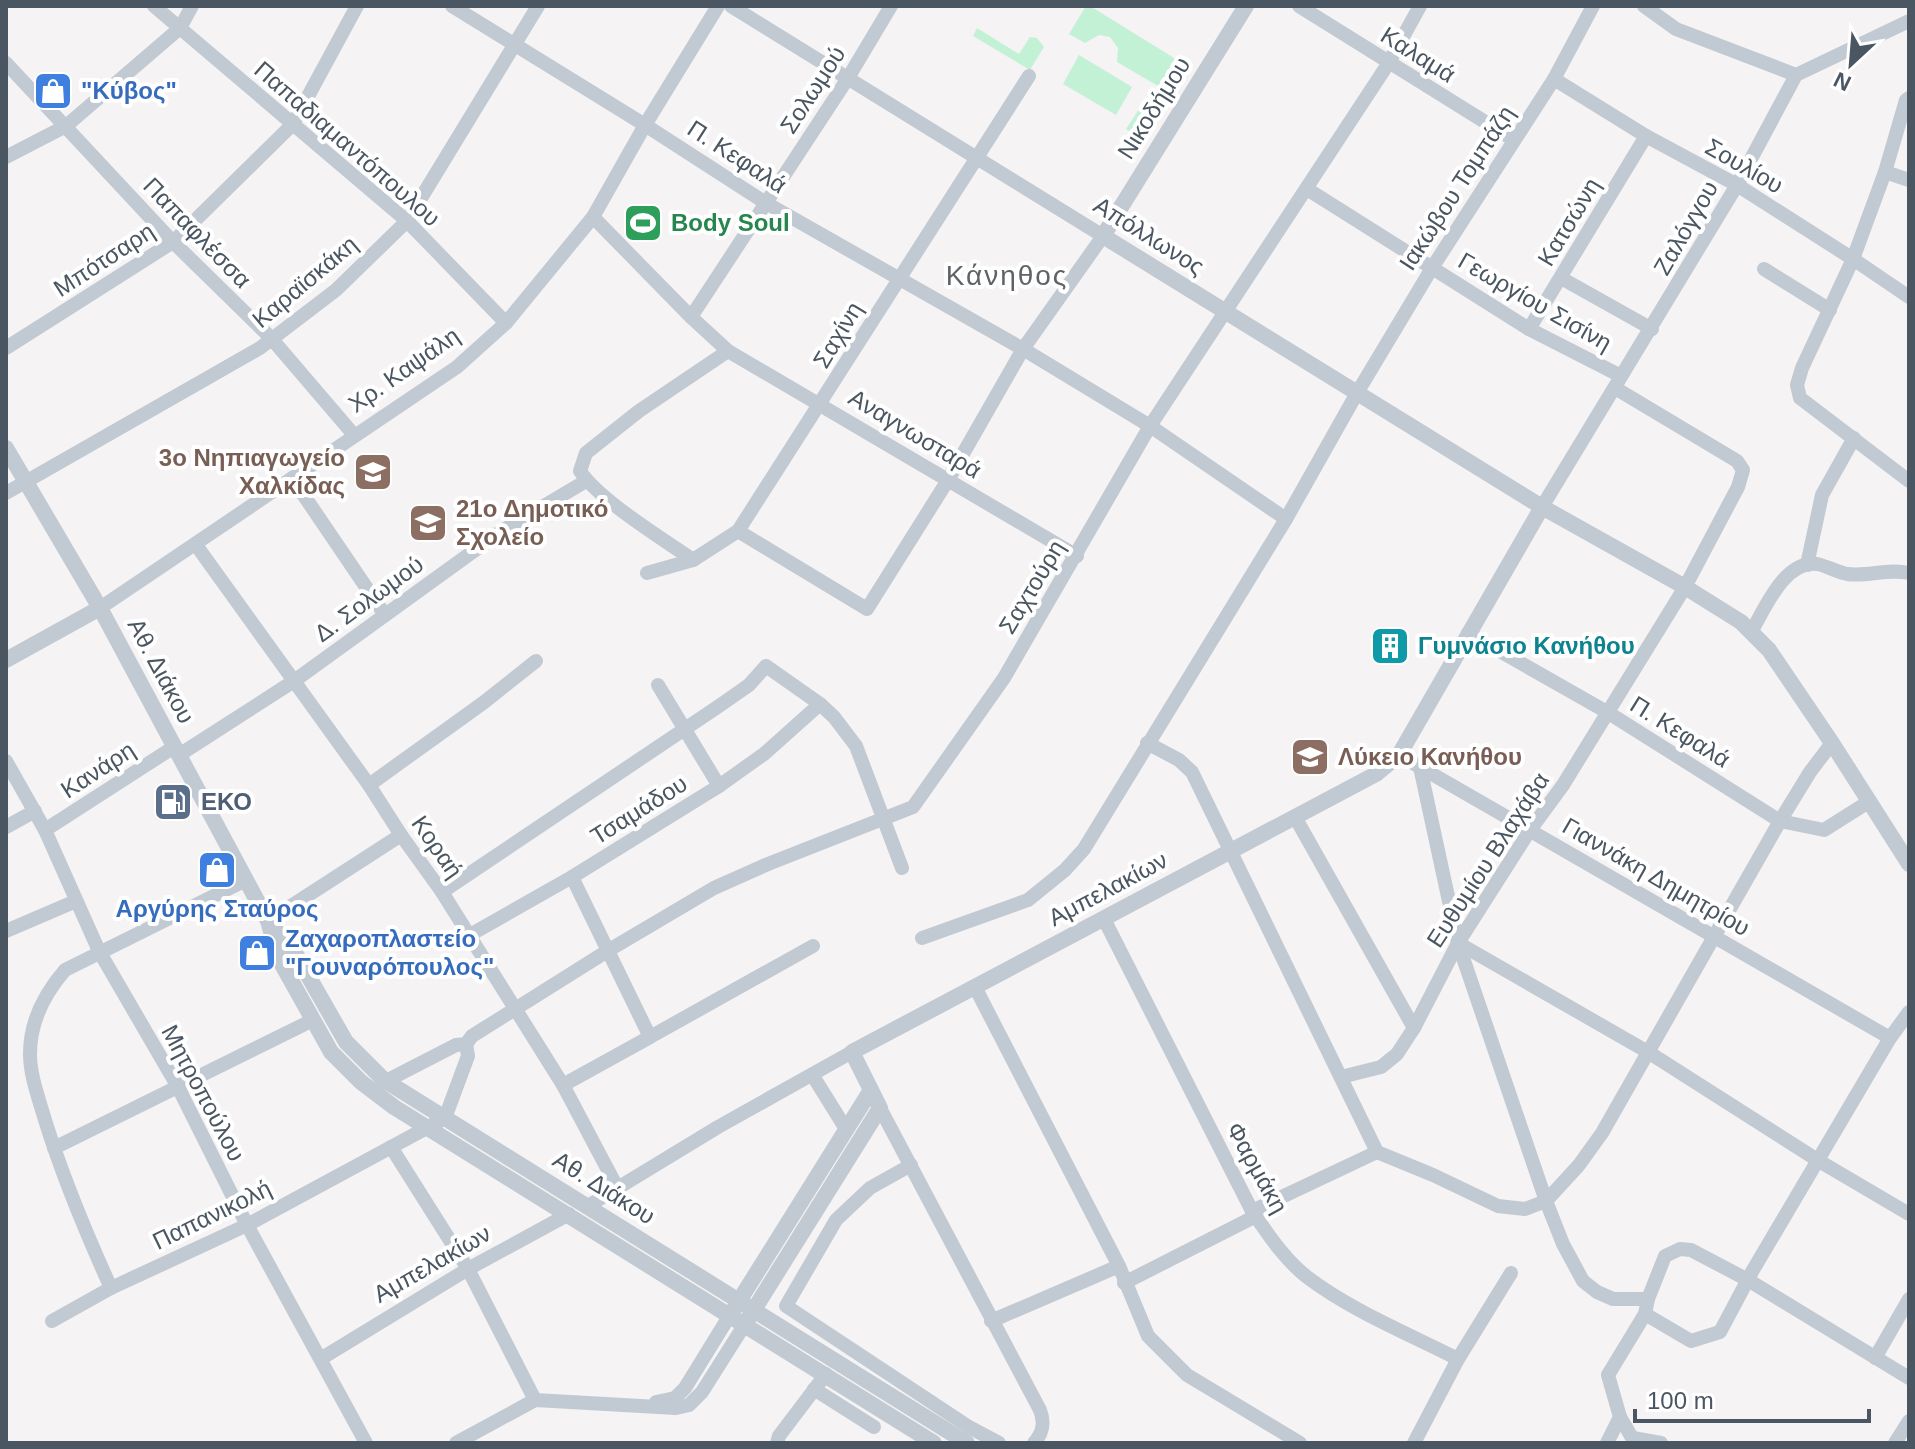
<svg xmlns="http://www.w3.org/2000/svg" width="1915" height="1449" viewBox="0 0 1915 1449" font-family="Arial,sans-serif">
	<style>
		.green { fill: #c3f1d5 }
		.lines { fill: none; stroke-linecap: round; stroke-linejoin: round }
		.minor { stroke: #c1cad2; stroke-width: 14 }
		.tertiary { stroke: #c1cad2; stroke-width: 16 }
		.labels { text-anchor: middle; stroke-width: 8; stroke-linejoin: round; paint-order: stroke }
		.street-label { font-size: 24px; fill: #4a5661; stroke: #fff }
		.shop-label { font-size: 24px; font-weight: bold; fill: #366cbe; stroke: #fff; text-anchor: start }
		.leisure-label { font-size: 24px; font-weight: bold; fill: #27864d; stroke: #fff; text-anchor: start }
		.education-label { font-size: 24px; font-weight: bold; fill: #785e54; stroke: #fff; text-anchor: start }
		.culture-label { font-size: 24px; font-weight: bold; fill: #0d838f; stroke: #fff; text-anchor: start }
		.service-label { font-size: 24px; font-weight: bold; fill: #4e5e75; stroke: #fff; text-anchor: start }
		.quarter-label { font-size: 28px; letter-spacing: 2px; fill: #5f6368; stroke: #fff }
	</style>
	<rect width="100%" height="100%" fill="#f5f3f3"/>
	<g class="green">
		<path d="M1086 6H1090L1187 66 1170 93 1117 62 1118 48 1110 37 1099 35 1085 43 1069 34Z"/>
		<path d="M977 28 1019 54 1030 37 1037 38 1044 47 1030 70 973 36Z"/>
		<path d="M1079 55 1132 87 1116 115 1063 84Z"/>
		<path d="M1144 102 1158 111 1140 138 1126 129Z"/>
	</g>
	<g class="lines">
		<g class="minor">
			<path d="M154 6 407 221 506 323"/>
			<path d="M452 6 645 125 766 203 1023 349 1150 426 1286 519"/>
			<path d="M731 6 1103 236 1023 349 948 480 867 609 738 531"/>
			<path d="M1299 6 1514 140"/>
			<path d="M1644 6 1676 29 1796 75"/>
			<path d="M6 63 173 242 271 338 354 435"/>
			<path d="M1554 79 1646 136 1737 185 1853 259 1909 297"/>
			<path d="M1909 98 1906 100 1885 172 1853 259 1802 368 1797 385 1800 398 1909 481"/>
			<path d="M6 157 66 126 180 28 192 6"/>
			<path d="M1885 172 1909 180"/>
			<path d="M1307 189 1529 329 1621 376"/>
			<path d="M593 217 691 317 728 351 1077 556"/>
			<path d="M1764 269 1830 310"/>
			<path d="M1561 278 1652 329"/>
			<path d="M691 317 848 78 891 6"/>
			<path d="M1529 329 1646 136"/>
			<path d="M6 348 173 242 293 124 357 6"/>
			<path d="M292 478 385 615"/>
			<path d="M6 493 260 348 336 290 407 221 538 6"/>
			<path d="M1542 507 1737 185 1796 75 1909 21"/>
			<path d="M196 545 369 785 401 835 442 892 563 1085 618 1189"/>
			<path d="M693 560C663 539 599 500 580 471L586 453 639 411 728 351"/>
			<path d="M1807 565 1822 495 1854 438"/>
			<path d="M647 573 693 560 738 531 1029 76"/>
			<path d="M100 608 457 367 506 323 593 217 645 125 718 6"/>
			<path d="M1751 632C1765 609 1784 560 1817 564 1827 566 1837 572 1847 574 1868 577 1888 568 1909 573"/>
			<path d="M1468 633 1607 712 1780 821 1824 830 1870 801"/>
			<path d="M658 685 719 786"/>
			<path d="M1147 743 1179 760 1192 772 1377 1152 1433 1175 1498 1206 1525 1209 1546 1201 1579 1165 1602 1133 1780 821 1810 772 1832 743"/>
			<path d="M179 755 294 681 500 532 586 481"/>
			<path d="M1399 755 1890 1038"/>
			<path d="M6 761 45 830 99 951 178 1087 247 1225 366 1443"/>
			<path d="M1420 767 1458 943 1546 1201 1563 1244 1583 1281 1597 1292 1613 1299H1648L1645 1314 1608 1375 1620 1417 1635 1443"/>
			<path d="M369 785 483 703 536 661"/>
			<path d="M1295 817 1414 1028"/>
			<path d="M6 827 35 811"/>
			<path d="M45 830 174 747"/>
			<path d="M442 892 719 706 749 685 766 666 820 704 834 717 856 746 902 868"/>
			<path d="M1104 919 1252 1211C1268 1234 1284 1259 1307 1277 1352 1311 1407 1333 1458 1359"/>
			<path d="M268 921 401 835"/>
			<path d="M6 931 76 901"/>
			<path d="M468 936 572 877 719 786 764 754 820 704"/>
			<path d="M922 938 1028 900 1065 870 1084 849 1286 519 1357 393 1432 268 1554 79 1593 6"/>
			<path d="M1458 943 1648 1052 1819 1161 1909 1214"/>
			<path d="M975 987 1119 1266 1148 1336 1187 1375 1300 1443"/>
			<path d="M650 1037 813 946"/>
			<path d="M813 1076 846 1129"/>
			<path d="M1341 1077 1381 1067 1397 1054 1414 1028 1458 943 1530 830 1563 785 1685 587 1738 487 1743 470 1737 461 1615 388"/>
			<path d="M386 1081 456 1045 466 1044 472 1036 609 950 714 888 768 864 913 807 1004 678 1150 426 1388 64 1420 6"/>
			<path d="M563 1085 650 1037 572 877"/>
			<path d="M880 1108 1040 1410C1045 1423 1043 1433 1034 1443"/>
			<path d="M391 1147 468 1269 535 1400"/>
			<path d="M54 1148 313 1020"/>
			<path d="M911 1165 870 1188 836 1220 786 1306 969 1427 999 1443"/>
			<path d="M588 1206 718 1127 852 1052"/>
			<path d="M1252 1211 1377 1152"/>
			<path d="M1124 1283 1256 1216"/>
			<path d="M111 1288C86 1233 63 1178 45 1120 39 1099 30 1076 30 1054 30 1022 45 993 65 970L246 880"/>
			<path d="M1648 1299 1665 1256 1680 1249 1691 1250 1748 1280 1909 1378"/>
			<path d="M1645 1314 1691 1341 1720 1332 1753 1270 1890 1038 1909 1012"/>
			<path d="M52 1321 111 1288 247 1225 445 1118 468 1056 466 1044"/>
			<path d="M991 1321 1119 1266"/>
			<path d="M322 1358 468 1269 569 1214"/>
			<path d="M1875 1358 1909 1299"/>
			<path d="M814 1389 874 1427"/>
			<path d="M656 1402 675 1398 685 1388 730 1315"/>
			<path d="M1633 1438 1661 1443"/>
			<path d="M456 1443 535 1400 676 1408 689 1405 702 1392 745 1324"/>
			<path d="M777 1443 779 1436 826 1374"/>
			<path d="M1414 1443 1458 1359 1511 1273"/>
			<path d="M1607 1443 1620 1417"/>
			<path d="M1895 1443 1909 1421"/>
		</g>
		<g class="tertiary">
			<path d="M1246 6 1103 236 1542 507 1685 587 1741 622 1769 650 1832 743 1909 864"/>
			<path d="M6 448 100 608 268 921 279 959 331 1052 361 1082 394 1107 934 1443"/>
			<path d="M6 660 100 608"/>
			<path d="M271 925 294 951 346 1042 384 1080 967 1443"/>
			<path d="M734 1309 871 1090"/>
			<path d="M745 1324 880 1108 852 1052 1376 774 1399 755 1542 507"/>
		</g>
	</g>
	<defs>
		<symbol id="shop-square" viewBox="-11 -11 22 22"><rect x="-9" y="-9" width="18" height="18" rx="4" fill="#3f7fe0" stroke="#fff"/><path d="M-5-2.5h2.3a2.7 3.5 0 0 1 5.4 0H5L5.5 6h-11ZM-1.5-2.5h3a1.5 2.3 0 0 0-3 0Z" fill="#fff"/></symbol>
		<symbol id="stadium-square" viewBox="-11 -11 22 22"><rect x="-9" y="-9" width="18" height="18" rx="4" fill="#2e9e5b" stroke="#fff"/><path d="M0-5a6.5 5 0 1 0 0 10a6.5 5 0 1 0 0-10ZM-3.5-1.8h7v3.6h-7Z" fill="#fff"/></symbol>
		<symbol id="school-square" viewBox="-11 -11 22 22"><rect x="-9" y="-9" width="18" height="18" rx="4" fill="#8d6e63" stroke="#fff"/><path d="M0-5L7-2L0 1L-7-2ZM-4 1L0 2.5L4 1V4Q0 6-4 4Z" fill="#fff"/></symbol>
		<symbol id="building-square" viewBox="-11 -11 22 22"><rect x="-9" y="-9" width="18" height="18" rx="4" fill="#0f9aa8" stroke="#fff"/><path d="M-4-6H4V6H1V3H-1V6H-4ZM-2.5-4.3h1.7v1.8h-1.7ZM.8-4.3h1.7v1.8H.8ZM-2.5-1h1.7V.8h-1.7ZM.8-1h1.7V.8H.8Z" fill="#fff"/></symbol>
		<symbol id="fuel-square" viewBox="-11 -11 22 22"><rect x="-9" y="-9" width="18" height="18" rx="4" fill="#5c6f8a" stroke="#fff"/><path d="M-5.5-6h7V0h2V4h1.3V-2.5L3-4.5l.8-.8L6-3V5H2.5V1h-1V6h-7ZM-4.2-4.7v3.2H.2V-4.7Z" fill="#fff"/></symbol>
	</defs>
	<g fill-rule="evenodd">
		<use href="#shop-square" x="31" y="69" width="44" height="44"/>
		<use href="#stadium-square" x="621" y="201" width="44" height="44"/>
		<use href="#school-square" x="351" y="450" width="44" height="44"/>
		<use href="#school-square" x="406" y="501" width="44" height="44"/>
		<use href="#building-square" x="1368" y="624" width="44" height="44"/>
		<use href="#school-square" x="1288" y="735" width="44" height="44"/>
		<use href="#fuel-square" x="151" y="780" width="44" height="44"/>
		<use href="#shop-square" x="195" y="848" width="44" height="44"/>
		<use href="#shop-square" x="235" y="931" width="44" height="44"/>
	</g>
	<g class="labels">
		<g class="street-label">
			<text transform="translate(1418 55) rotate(32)" y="8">Καλαμά</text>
			<text transform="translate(813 90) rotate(-57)" y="8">Σολωμού</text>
			<text transform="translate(1154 108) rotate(-58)" y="8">Νικοδήμου</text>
			<text transform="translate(347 144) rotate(41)" y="8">Παπαδιαμαντόπουλου</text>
			<text transform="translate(737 157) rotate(33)" y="8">Π. Κεφαλά</text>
			<text transform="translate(1744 166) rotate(30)" y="8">Σουλίου</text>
			<text transform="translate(1457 188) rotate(-57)" y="8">Ιακώβου Τομπάζη</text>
			<text transform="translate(1569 222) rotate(-59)" y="8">Κατσώνη</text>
			<text transform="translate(1686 228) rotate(-60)" y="8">Ζαλόγγου</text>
			<text transform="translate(197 233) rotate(46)" y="8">Παπαφλέσσα</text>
			<text transform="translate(1149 236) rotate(32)" y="8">Απόλλωνος</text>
			<text transform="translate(104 260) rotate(-33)" y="8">Μπότσαρη</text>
			<text transform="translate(305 282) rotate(-40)" y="8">Καραϊσκάκη</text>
			<text transform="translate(1535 302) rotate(30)" y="8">Γεωργίου Σισίνη</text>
			<text transform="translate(838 335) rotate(-59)" y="8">Σαχίνη</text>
			<text transform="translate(404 370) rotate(-35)" y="8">Χρ. Καψάλη</text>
			<text transform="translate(915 434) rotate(31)" y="8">Αναγνωσταρά</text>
			<text transform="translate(1032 587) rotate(-59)" y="8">Σαχτούρη</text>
			<text transform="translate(369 599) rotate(-36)" y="8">Δ. Σολωμού</text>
			<text transform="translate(161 671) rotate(62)" y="8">Αθ. Διάκου</text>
			<text transform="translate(1680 732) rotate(32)" y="8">Π. Κεφαλά</text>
			<text transform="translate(98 770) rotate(-33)" y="8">Κανάρη</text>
			<text transform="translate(639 810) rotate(-32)" y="8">Τσαμάδου</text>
			<text transform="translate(437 847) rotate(55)" y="8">Κοραή</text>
			<text transform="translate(1488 860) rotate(-57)" y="8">Ευθυμίου Βλαχάβα</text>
			<text transform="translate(1656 877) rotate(30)" y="8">Γιαννάκη Δημητρίου</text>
			<text transform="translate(1108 889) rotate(-28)" y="8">Αμπελακίων</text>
			<text transform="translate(203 1093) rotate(62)" y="8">Μητροπούλου</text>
			<text transform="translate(1257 1168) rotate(61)" y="8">Φαρμάκη</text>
			<text transform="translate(604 1188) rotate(32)" y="8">Αθ. Διάκου</text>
			<text transform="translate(212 1215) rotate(-26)" y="8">Παπανικολή</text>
			<text transform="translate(432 1264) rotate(-30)" y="8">Αμπελακίων</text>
		</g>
		<g class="shop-label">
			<text x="81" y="99">"Κύβος"</text>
			<text x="217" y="917" text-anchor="middle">Αργύρης Σταύρος</text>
			<text x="285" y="947">Ζαχαροπλαστείο<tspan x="285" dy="28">"Γουναρόπουλος"</tspan></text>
		</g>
		<g class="leisure-label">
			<text x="671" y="231">Body Soul</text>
		</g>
		<g class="education-label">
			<text x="345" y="466" text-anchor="end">3ο Νηπιαγωγείο<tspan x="345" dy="28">Χαλκίδας</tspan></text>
			<text x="456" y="517">21ο Δημοτικό<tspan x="456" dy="28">Σχολείο</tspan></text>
			<text x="1338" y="765">Λύκειο Κανήθου</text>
		</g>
		<g class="culture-label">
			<text x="1418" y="654">Γυμνάσιο Κανήθου</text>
		</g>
		<g class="service-label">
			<text x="201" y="810">ΕΚΟ</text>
		</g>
		<g class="quarter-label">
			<text x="1007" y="285">Κάνηθος</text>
		</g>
	</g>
	<rect width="1915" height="1449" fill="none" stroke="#4a5661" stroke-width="16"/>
	<g transform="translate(1851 64) rotate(206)" stroke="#ffffff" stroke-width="6" paint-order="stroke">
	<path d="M0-6L14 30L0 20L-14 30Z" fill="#4a5661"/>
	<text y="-12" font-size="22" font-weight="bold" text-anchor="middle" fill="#4a5661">N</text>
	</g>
	<path d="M1635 1409v12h234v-12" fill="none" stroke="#4a5661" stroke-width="4"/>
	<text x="1647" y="1409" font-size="24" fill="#4a5661" stroke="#ffffff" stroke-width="6" paint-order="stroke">100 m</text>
</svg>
